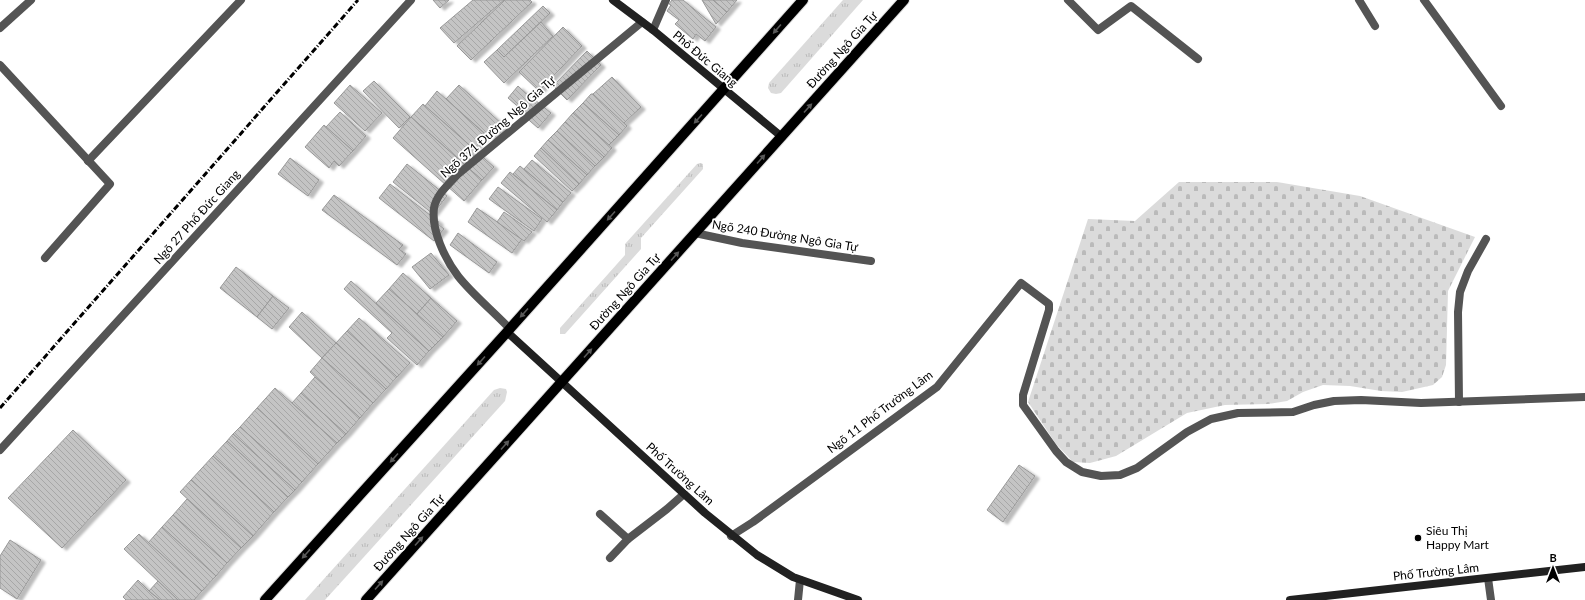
<svg xmlns="http://www.w3.org/2000/svg" width="1585" height="600" viewBox="0 0 1585 600" font-family="Lato,sans-serif">
	<style>
		.grass { fill: url(#grass-tufts) }
		.cemetery { fill: url(#cemetery-stones) }
		.building { fill: url(#building-back-hatch); stroke: #989898; filter: url(#shadow) }
		.lines { fill: none; stroke-linecap: round; stroke-linejoin: round }
		.primary-casing { stroke: #dbdbdb; stroke-width: 12 }
		.lane { stroke: #545454; stroke-width: 8 }
		.street { stroke: #545454; stroke-width: 8 }
		.secondary { stroke: #212121; stroke-width: 8 }
		.primary { stroke: #000; stroke-width: 10 }
		.rail { stroke: #000; stroke-width: 3; stroke-dasharray: 6 2 1 2; stroke-linecap: butt }
		.oneway { fill: #595959 }
		.poi-dot { fill: #000; stroke: #fff; stroke-width: 1.5 }
		.labels { text-anchor: middle; stroke-width: 3.5; stroke-linejoin: round; paint-order: stroke }
		.street-label { font-size: 12px; fill: #000; stroke: #fff }
		.poi-label { font-size: 12px; fill: #000; stroke: #fff; text-anchor: start }
	</style>
	<defs>
		<pattern id="grass-tufts" width="24" height="20" patternUnits="userSpaceOnUse"><rect width="24" height="20" fill="#dbdbdb"/><path d="M3 7l-1-3M5 7V3M7 7l1-3M15 17l-1-3M17 17v-4M19 17l1-3" fill="none" stroke="#bababa"/></pattern>
		<pattern id="cemetery-stones" width="16" height="16" patternUnits="userSpaceOnUse"><rect width="16" height="16" fill="#dbdbdb"/><path d="M2 7V4a2 2 0 0 1 4 0v3zM10 15v-3a2 2 0 0 1 4 0v3z" fill="#bababa"/></pattern>
		<pattern id="building-back-hatch" width="6" height="6" patternUnits="userSpaceOnUse"><rect width="6" height="6" fill="#c4c4c4"/><path d="M-1 5l2 2M0 0l6 6M5-1l2 2" fill="none" stroke="#a7a7a7"/></pattern>
		<filter id="shadow"><feDropShadow dx="4.5" dy="2.5" stdDeviation="1" flood-color="#0004"/></filter>
	</defs>
	<rect width="100%" height="100%" fill="#fff"/>
	<g class="grass">
		<path d="M843 0H863L781 93 776 94 771 93 768 88 769 83Z"/>
		<path d="M700 163 703 164V169L641 238V249L565 334H560V328L625 255V244L697 164Z"/>
		<path d="M500 388 506 389 507 392 505 401 325 600H305L494 390Z"/>
	</g>
	<path class="cemetery" d="M1179 182H1277L1360 196 1475 237 1448 291 1446 365 1442 377 1433 385 1402 392 1381 391 1350 386 1323 385 1303 392 1287 401 1268 404 1225 405 1187 413 1116 456 1090 463 1073 462 1056 444 1028 402 1088 219 1135 221Z"/>
	<g class="building">
		<path d="M433 0H449L440 8Z"/>
		<path d="M473 0H504L454 43 440 28Z"/>
		<path d="M505 0H530L532 2 471 60 457 46Z"/>
		<path d="M672 0H683L716 27 705 41 696 34 693 39 675 24 679 20 667 11 671 5 669 4Z"/>
		<path d="M702 0H713L727 12 716 24Z"/>
		<path d="M713 0H737L727 12Z"/>
		<path d="M543 6 550 13 504 57 497 50Z"/>
		<path d="M541 22 553 36 504 83 484 62 497 50 504 57Z"/>
		<path d="M563 27 582 46 539 91 519 72Z"/>
		<path d="M587 51 601 65 567 100 553 86Z"/>
		<path d="M612 77 641 107 623 124 593 94Z"/>
		<path d="M374 81 410 117 399 128 363 91Z"/>
		<path d="M350 85 382 113 365 131 334 103Z"/>
		<path d="M459 85 503 125 491 139 446 99Z"/>
		<path d="M518 86 531 98 522 110 508 98Z"/>
		<path d="M437 91 486 135 474 149 425 106Z"/>
		<path d="M591 94H593L627 126 619 135 583 103Z"/>
		<path d="M535 100 551 113 538 128 522 114Z"/>
		<path d="M583 103 619 135 609 145 573 113Z"/>
		<path d="M423 104 494 167 482 180 411 117Z"/>
		<path d="M340 112 366 136 353 151 326 127Z"/>
		<path d="M573 113 612 148 604 157 565 122Z"/>
		<path d="M411 117 482 180 464 201 393 138Z"/>
		<path d="M565 122 604 157 595 166 557 131Z"/>
		<path d="M324 125 353 151 339 166 334 161 329 168 305 147Z"/>
		<path d="M557 131 595 166 587 175 548 140Z"/>
		<path d="M548 140 587 175 579 184 541 148Z"/>
		<path d="M541 148 579 184 572 191 534 156Z"/>
		<path d="M290 158 319 180 308 196 278 174Z"/>
		<path d="M532 160 571 193 563 202 524 169Z"/>
		<path d="M407 164 447 196 433 214 393 182Z"/>
		<path d="M520 166 563 202 557 210 513 174Z"/>
		<path d="M510 172 557 210 547 222 501 183Z"/>
		<path d="M390 184 439 222 438 224 444 229 434 241 379 198Z"/>
		<path d="M498 187 542 219 534 231 489 199Z"/>
		<path d="M334 195 403 245 399 249 406 254 397 265 322 210Z"/>
		<path d="M477 208 522 239 512 253 468 222Z"/>
		<path d="M504 212 532 232 524 241 497 222Z"/>
		<path d="M458 233 497 262 489 273 450 245Z"/>
		<path d="M431 253 449 275 430 289 412 267Z"/>
		<path d="M236 267 273 296 257 317 220 288Z"/>
		<path d="M403 273 431 298 417 314 389 289Z"/>
		<path d="M351 281 429 351 417 365 387 338 392 333 344 289Z"/>
		<path d="M389 289 443 337 429 351 376 303Z"/>
		<path d="M273 296 289 308 272 329 257 317Z"/>
		<path d="M431 298 457 321 443 337 417 314Z"/>
		<path d="M302 312 336 343 322 358 289 327Z"/>
		<path d="M359 318 410 363 397 377 347 331Z"/>
		<path d="M347 331 397 377 386 389 336 343Z"/>
		<path d="M336 343 386 389 373 403 322 358Z"/>
		<path d="M322 358 373 403 360 418 310 372Z"/>
		<path d="M315 377 360 418 346 434 301 393Z"/>
		<path d="M275 388 337 443 318 464 257 408Z"/>
		<path d="M301 393 346 434 337 443 292 403Z"/>
		<path d="M257 408 318 464 302 482 240 427Z"/>
		<path d="M240 427 302 482 295 490 233 434Z"/>
		<path d="M73 430 126 480 62 548 8 498Z"/>
		<path d="M233 434 295 490 288 497 227 441Z"/>
		<path d="M227 441 288 497 274 512 213 456Z"/>
		<path d="M213 456 274 512 253 536 191 480Z"/>
		<path d="M1019 465 1035 476 1003 522 987 510Z"/>
		<path d="M191 480 253 536 241 548 180 492Z"/>
		<path d="M187 499 241 548 227 563 173 515Z"/>
		<path d="M173 515 227 563 216 576 162 527Z"/>
		<path d="M162 527 216 576 202 591 148 543Z"/>
		<path d="M139 534 202 591 194 600H178L124 549Z"/>
		<path d="M10 540 41 560 17 599 0 588V556Z"/>
		<path d="M138 580 149 591 160 600H126L123 597Z"/>
		<path d="M158 581 178 600H160L149 591Z"/>
	</g>
	<g class="lines">
		<defs>
			<g id="primary">
				<path d="M265 600 507 332 803 0"/>
				<path d="M366 600 904 0"/>
			</g>
		</defs>
		<use href="#primary" class="primary-casing"/>
		<g class="lane">
			<path d="M653 30 666 0"/>
			<path d="M510 329C494 312 472 294 458 276 445 259 431 230 434 208 436 195 448 185 457 175L642 22"/>
			<path d="M1459 402 1458 312 1460 292 1468 271 1486 239"/>
			<path d="M600 514 628 539 667 509 684 494"/>
			<path d="M731 536 753 522 937 387 1021 283 1049 304V310L1023 395V405L1056 451 1066 462 1082 472 1101 476 1120 475 1137 468 1187 432 1211 419 1238 413 1293 412 1314 405 1334 401 1361 400 1421 403 1585 397"/>
			<path d="M610 558 628 539"/>
			<path d="M1488 578 1491 600"/>
			<path d="M798 600 800 580"/>
		</g>
		<g class="street">
			<path d="M1068 0 1098 30 1131 6 1198 59"/>
			<path d="M1359 0 1375 26"/>
			<path d="M1424 0 1501 106"/>
			<path d="M0 28 31 0"/>
			<path d="M0 65 110 184 45 258"/>
			<path d="M88 161 241 0"/>
			<path d="M695 233 742 243 871 261"/>
			<path d="M0 450 411 0"/>
		</g>
		<g class="secondary">
			<path d="M613 0 653 30 782 137"/>
			<path d="M507 332 705 513 757 555 793 577 858 600"/>
			<path d="M1290 600 1585 567"/>
		</g>
		<use href="#primary" class="primary"/>
		<path class="rail" d="M0 408 358 0"/>
	</g>
	<defs><path id="oneway-solid" d="M-6-.8H1V-3.2L6.5 0L1 3.2V.8H-6Z"/></defs>
	<g class="oneway">
		<use href="#oneway-solid" transform="translate(777 29) rotate(131)"/>
		<use href="#oneway-solid" transform="translate(808 108) rotate(-48)"/>
		<use href="#oneway-solid" transform="translate(698 119) rotate(132)"/>
		<use href="#oneway-solid" transform="translate(761 159) rotate(-48)"/>
		<use href="#oneway-solid" transform="translate(611 216) rotate(132)"/>
		<use href="#oneway-solid" transform="translate(675 256) rotate(-48)"/>
		<use href="#oneway-solid" transform="translate(524 313) rotate(132)"/>
		<use href="#oneway-solid" transform="translate(588 353) rotate(-48)"/>
		<use href="#oneway-solid" transform="translate(481 361) rotate(132)"/>
		<use href="#oneway-solid" transform="translate(505 445) rotate(-48)"/>
		<use href="#oneway-solid" transform="translate(394 458) rotate(132)"/>
		<use href="#oneway-solid" transform="translate(419 541) rotate(-48)"/>
		<use href="#oneway-solid" transform="translate(306 554) rotate(132)"/>
		<use href="#oneway-solid" transform="translate(379 585) rotate(-48)"/>
	</g>
	<circle class="poi-dot" cx="1418" cy="538" r="4"/>
	<g class="labels">
		<g class="street-label">
			<text transform="translate(842 50) rotate(-48)" y="4">Đường Ngô Gia Tự</text>
			<text transform="translate(705 59) rotate(40)" y="4">Phố Đức Giang</text>
			<text transform="translate(498 127) rotate(-41)" y="4">Ngõ 371 Đường Ngô Gia Tự</text>
			<text transform="translate(197 217) rotate(-48)" y="4">Ngõ 27 Phố Đức Giang</text>
			<text transform="translate(785 236) rotate(9)" y="4">Ngõ 240 Đường Ngô Gia Tự</text>
			<text transform="translate(625 292) rotate(-48)" y="4">Đường Ngô Gia Tự</text>
			<text transform="translate(880 412) rotate(-37)" y="4">Ngõ 11 Phố Trường Lâm</text>
			<text transform="translate(680 474) rotate(42)" y="4">Phố Trường Lâm</text>
			<text transform="translate(409 533) rotate(-48)" y="4">Đường Ngô Gia Tự</text>
			<text transform="translate(1436 572) rotate(-6)" y="4">Phố Trường Lâm</text>
		</g>
		<g class="poi-label">
			<text x="1426" y="535">Siêu Thị<tspan x="1426" dy="14">Happy Mart</tspan></text>
		</g>
	</g>
	<g transform="translate(1553 568)" stroke="#ffffff" stroke-width="3" paint-order="stroke">
	<path d="M0-3L7 15L0 10L-7 15Z" fill="#000000"/>
	<text y="-6" font-size="11" font-weight="bold" text-anchor="middle" fill="#000000">B</text>
	</g>
</svg>
